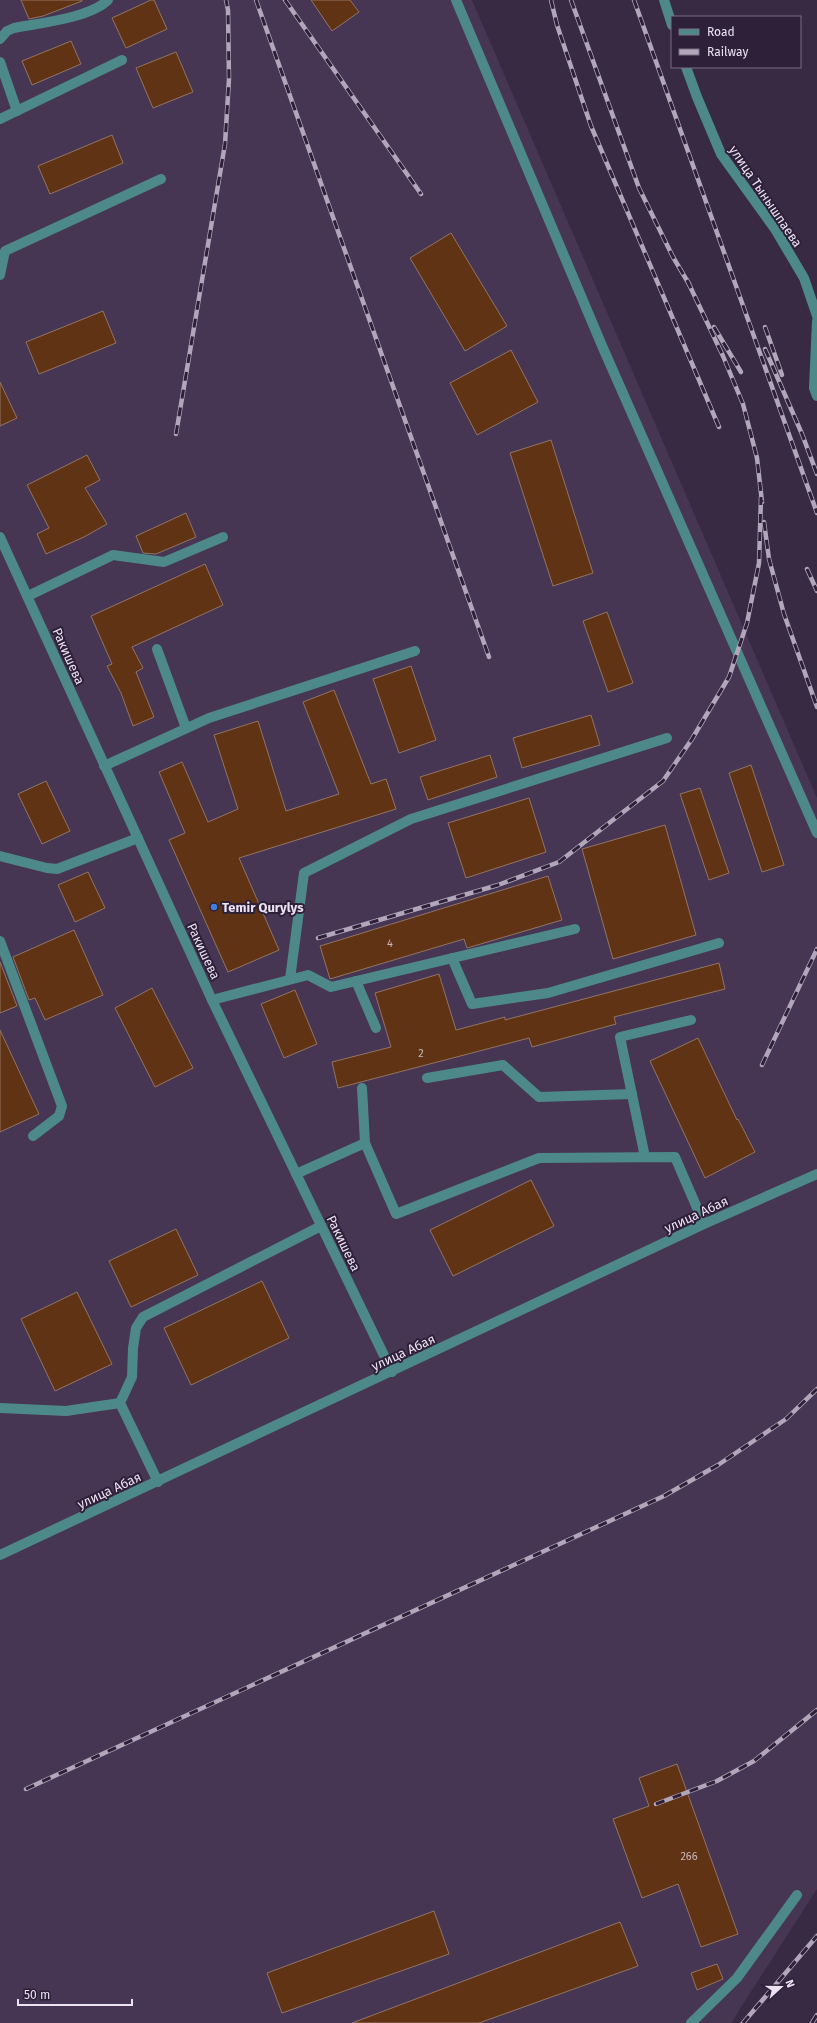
<svg xmlns="http://www.w3.org/2000/svg" width="817" height="2023" viewBox="0 0 817 2023" font-family="'Fira Sans',sans-serif">
	<style>
		.built { fill: #463553 }
		.building { fill: #603315; stroke: #937563 }
		.lines { fill: none; stroke-linecap: round; stroke-linejoin: round }
		.minor { stroke: #4e898a; stroke-width: 10 }
		.rail-casing { stroke: #b2a7ba; stroke-width: 4.5 }
		.rail { stroke: #2e2038; stroke-width: 3; stroke-dasharray: 9; stroke-linecap: butt }
		.shop-dot { fill: #3f7fe0; stroke: #2e2038; stroke-width: 1.5 }
		.labels { text-anchor: middle; stroke-width: 4; stroke-linejoin: round; paint-order: stroke }
		.number-label { font-size: 11px; fill: #c8b6bb }
		.street-label { font-size: 13px; fill: #ebe2f2; stroke: #2e2038 }
		.poi-label { font-size: 13px; font-weight: bold; fill: #ebe2f2; stroke: #2e2038; text-anchor: start }
	</style>
	<rect width="100%" height="100%" fill="#382a43"/>
	<path class="built" d="M0 0H472L817 798V1889L731 2023H0Z"/>
	<g class="building">
		<path d="M21 0H82V1L43 16 29 19Z"/>
		<path d="M151 0H154L167 29 126 48 112 18Z"/>
		<path d="M311 0H350L359 12 332 31Z"/>
		<path d="M71 41 81 64 32 85 22 61Z"/>
		<path d="M176 52 193 92 153 108 136 68Z"/>
		<path d="M112 135 123 163 50 194 38 166Z"/>
		<path d="M451 233 507 326 465 351 410 258Z"/>
		<path d="M103 311 116 343 39 374 26 342Z"/>
		<path d="M511 350 538 402 477 435 450 383Z"/>
		<path d="M0 382 17 418 0 426Z"/>
		<path d="M551 440 593 573 553 586 510 453Z"/>
		<path d="M87 455 100 480 85 488 107 524 84 537 46 554 37 534 49 528 27 485Z"/>
		<path d="M186 513 196 537 156 554 143 553 136 536Z"/>
		<path d="M205 564 223 605 132 647 143 668 136 672 154 717 133 726 121 693 107 666 112 664 91 616Z"/>
		<path d="M607 612 633 683 608 692 583 621Z"/>
		<path d="M411 666 436 740 399 753 373 679Z"/>
		<path d="M334 690 371 784 386 779 396 809 239 858 279 950 228 972 169 840 185 833 159 772 182 762 208 822 238 809 214 735 258 721 286 811 339 794 303 702Z"/>
		<path d="M591 715 600 745 522 768 513 738Z"/>
		<path d="M490 755 497 777 428 800 420 777Z"/>
		<path d="M751 765 784 865 762 872 729 773Z"/>
		<path d="M46 781 70 831 42 844 18 794Z"/>
		<path d="M700 788 729 873 709 880 680 794Z"/>
		<path d="M529 798 546 852 466 878 448 823Z"/>
		<path d="M665 825 696 935 613 959 582 849Z"/>
		<path d="M88 872 105 908 75 922 58 885Z"/>
		<path d="M548 876 562 920 467 948 464 939 330 979 320 946Z"/>
		<path d="M74 930 103 995 45 1020 35 998 29 1000 13 957Z"/>
		<path d="M0 962 17 1006 0 1013Z"/>
		<path d="M719 963 725 989 614 1017 616 1024 532 1047 529 1038 338 1088 332 1062 391 1047 375 993 439 974 456 1030 505 1017V1020Z"/>
		<path d="M152 988 193 1068 155 1087 115 1008Z"/>
		<path d="M295 990 317 1044 284 1058 261 1004Z"/>
		<path d="M0 1030 39 1114 0 1132Z"/>
		<path d="M698 1038 737 1120 738 1119 755 1152 705 1178 650 1061Z"/>
		<path d="M531 1180 554 1226 453 1276 430 1230Z"/>
		<path d="M176 1229 198 1275 131 1307 109 1261Z"/>
		<path d="M262 1281 289 1338 191 1385 164 1328Z"/>
		<path d="M77 1292 112 1364 55 1391 21 1319Z"/>
		<path d="M677 1764 738 1934 701 1947 678 1884 642 1898 613 1819 649 1806 639 1778Z"/>
		<path d="M434 1911 449 1954 282 2013 267 1973Z"/>
		<path d="M620 1922 638 1966 479 2023H352Z"/>
		<path d="M717 1964 723 1979 697 1990 691 1973Z"/>
	</g>
	<g class="lines">
		<g class="minor">
			<path d="M456 0 603 348 817 833"/>
			<path d="M664 0 672 25"/>
			<path d="M0 39 7 31 14 28C40 23 90 18 108 0"/>
			<path d="M0 62 17 111"/>
			<path d="M686 67 697 97 721 154 775 229 804 278 817 316"/>
			<path d="M0 119 122 60"/>
			<path d="M0 275 5 251 161 179"/>
			<path d="M817 321 814 388 817 396"/>
			<path d="M0 537 212 1000 392 1372"/>
			<path d="M28 596 113 555 164 562 223 537"/>
			<path d="M157 649 186 728"/>
			<path d="M104 766 209 718 415 651"/>
			<path d="M0 856 47 868 57 869 138 838"/>
			<path d="M0 941 62 1106 59 1116 33 1136"/>
			<path d="M452 958 472 1004 548 993 719 943"/>
			<path d="M290 979 304 873 411 819 667 738"/>
			<path d="M356 981 376 1028"/>
			<path d="M212 1000 308 975 331 987 575 929"/>
			<path d="M427 1078 503 1065 539 1097 632 1094"/>
			<path d="M362 1088 365 1143"/>
			<path d="M645 1157 620 1037 691 1020"/>
			<path d="M296 1174 365 1143 396 1214 539 1158 675 1157 704 1224"/>
			<path d="M0 1408 66 1411 120 1403"/>
			<path d="M158 1482 120 1403 132 1377 133 1348 136 1328 143 1317 321 1226"/>
			<path d="M0 1555 704 1224 817 1174"/>
			<path d="M691 2023 737 1978 797 1895"/>
		</g>
		<defs>
			<g id="rail">
				<path d="M256 0 489 657"/>
				<path d="M285 0 421 194"/>
				<path d="M551 0 557 25 591 126 719 427"/>
				<path d="M571 0 639 188 673 257 689 284"/>
				<path d="M634 0 817 513"/>
				<path d="M687 280 723 356 743 404 757 458 762 502"/>
				<path d="M714 327 741 372"/>
				<path d="M765 327 782 375"/>
				<path d="M765 349 802 434 817 474"/>
				<path d="M176 434 225 144 229 79 228 10 226 0"/>
				<path d="M764 522 769 559 784 614 817 707"/>
				<path d="M807 569 817 591"/>
				<path d="M318 938 498 885 559 862 663 781 692 739 729 677 747 623 759 563 761 497"/>
				<path d="M762 1065 817 949"/>
				<path d="M26 1789 664 1496 718 1465 786 1419 817 1389"/>
				<path d="M656 1804 717 1781 754 1761 817 1710"/>
				<path d="M743 2023 817 1936"/>
				<path d="M812 2023 817 2015"/>
			</g>
		</defs>
		<use href="#rail" class="rail-casing"/>
		<use href="#rail" class="rail"/>
	</g>
	<circle class="shop-dot" cx="214" cy="907" r="4"/>
	<g class="labels">
		<g class="number-label">
			<text x="390" y="947">4</text>
			<text x="421" y="1057">2</text>
			<text x="689" y="1860">266</text>
		</g>
		<g class="street-label">
			<text transform="translate(766 196) rotate(56)" y="5">улица Тынышпаева</text>
			<text transform="translate(69 656) rotate(66)" y="5">Ракишева</text>
			<text transform="translate(204 951) rotate(65)" y="5">Ракишева</text>
			<text transform="translate(696 1214) rotate(-25)" y="5">улица Абая</text>
			<text transform="translate(344 1243) rotate(64)" y="5">Ракишева</text>
			<text transform="translate(403 1352) rotate(-25)" y="5">улица Абая</text>
			<text transform="translate(109 1490) rotate(-25)" y="5">улица Абая</text>
		</g>
		<g class="poi-label">
			<text x="222" y="912">Temir Qurylys</text>
		</g>
	</g>
	<rect x="671" y="16" width="130" height="52" fill="#2e2038" stroke="#7a6e82"/>
	<rect x="679" y="29" width="20" height="6" fill="#4e898a" stroke="#7a6e82"/>
	<text x="707" y="36" font-size="12" fill="#ebe2f2">Road</text>
	<rect x="679" y="49" width="20" height="6" fill="#b2a7ba" stroke="#7a6e82"/>
	<text x="707" y="56" font-size="12" fill="#ebe2f2">Railway</text>
	<g transform="translate(781 1987) rotate(69)" stroke="#2e2038" stroke-width="3" paint-order="stroke">
	<path d="M0-3L7 15L0 10L-7 15Z" fill="#ebe2f2"/>
	<text y="-6" font-size="11" font-weight="bold" text-anchor="middle" fill="#ebe2f2">N</text>
	</g>
	<path d="M18 1999v6h114v-6" fill="none" stroke="#ebe2f2" stroke-width="2"/>
	<text x="24" y="1999" font-size="12" fill="#ebe2f2" stroke="#2e2038" stroke-width="3" paint-order="stroke">50 m</text>
</svg>
